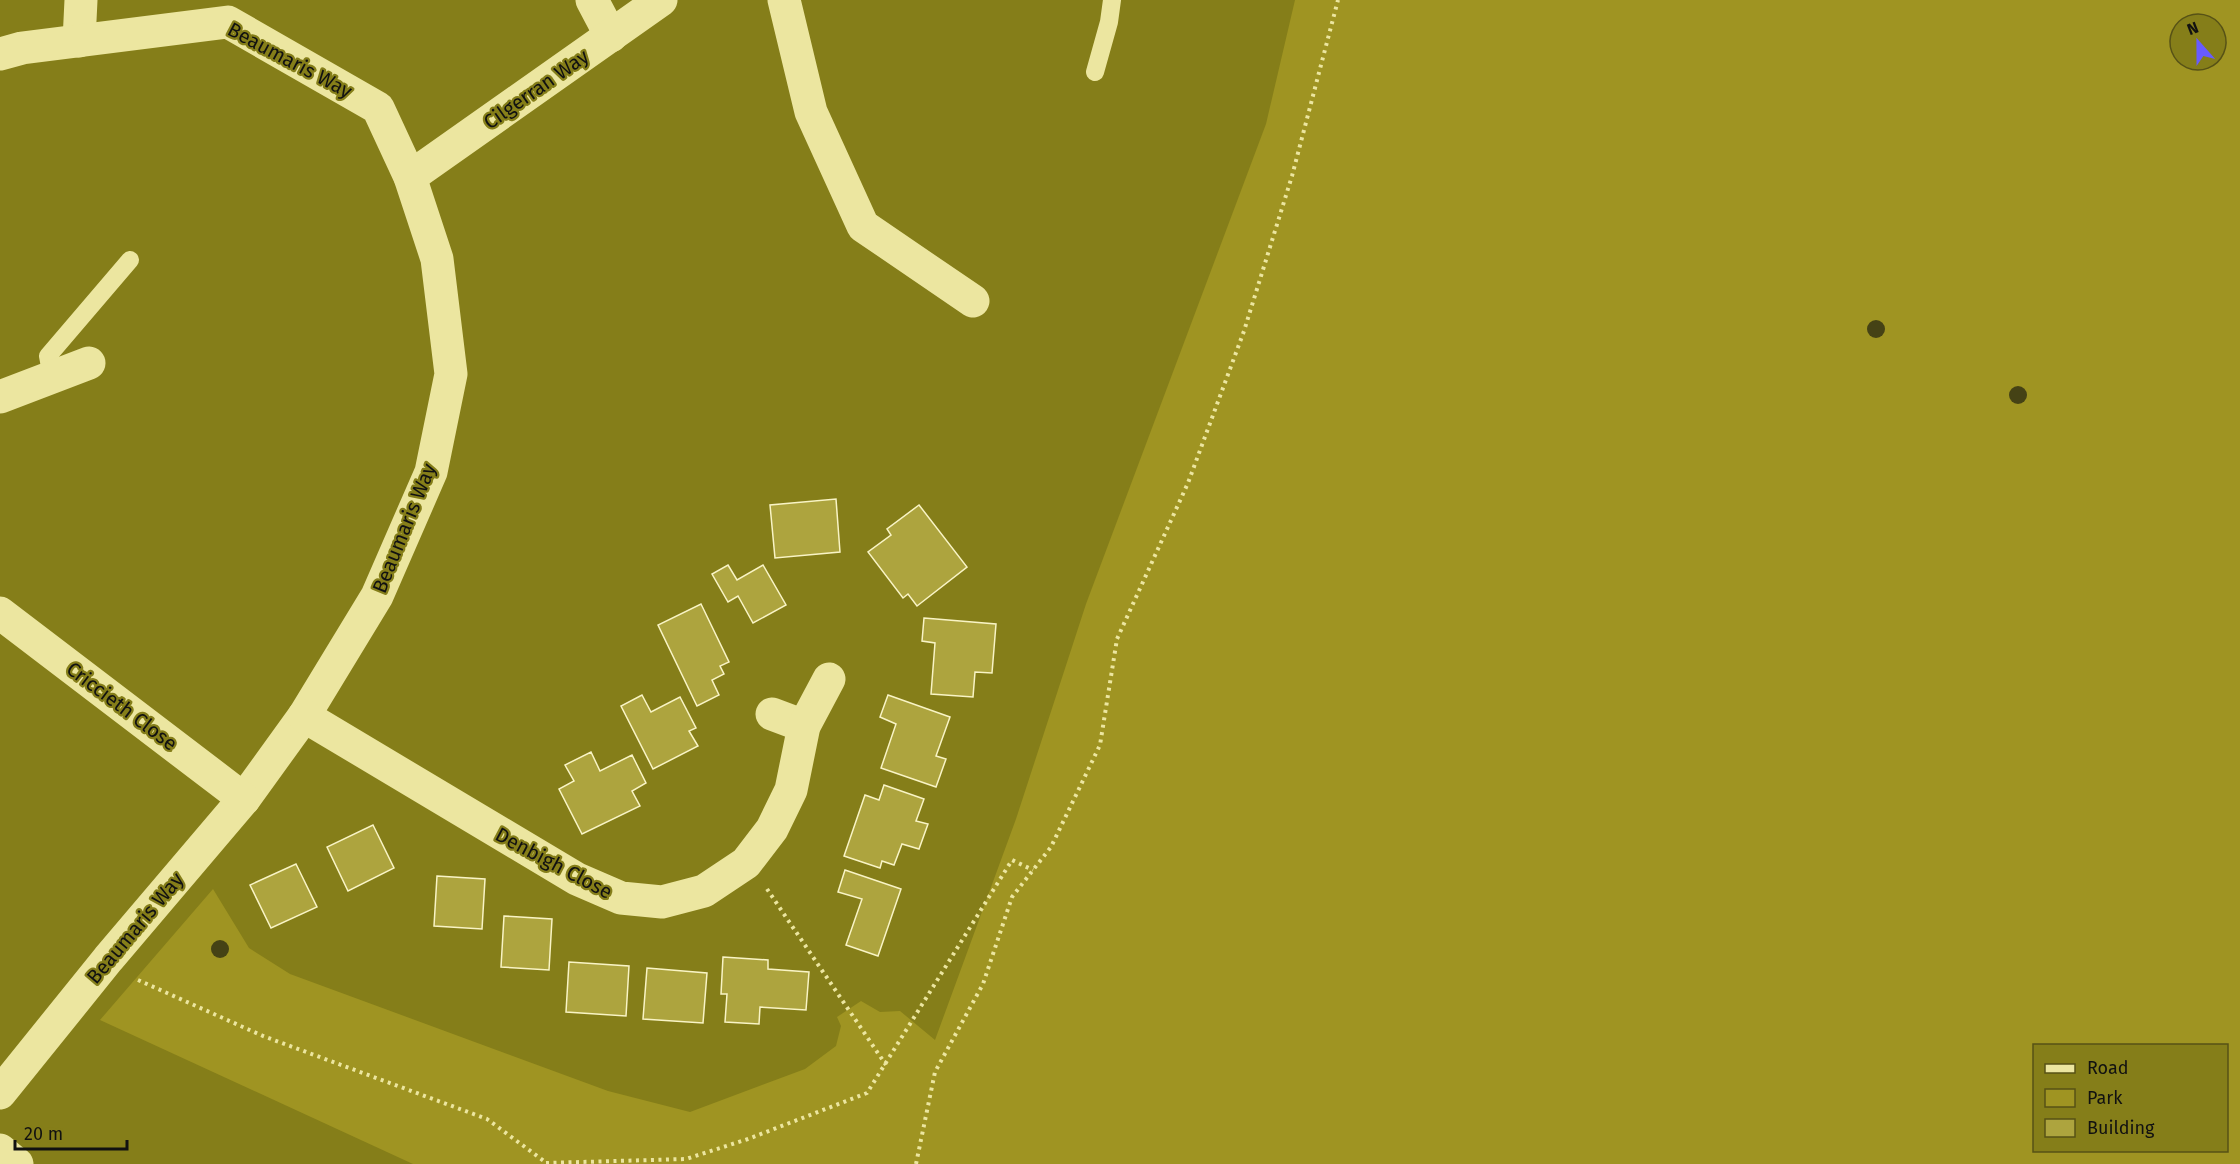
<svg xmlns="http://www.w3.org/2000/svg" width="2240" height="1164" viewBox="0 0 2240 1164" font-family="'Fira Sans',sans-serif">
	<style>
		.green { fill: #9f9422; fill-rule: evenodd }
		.building { fill: #ada43e; stroke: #f9f4c5; stroke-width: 1.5 }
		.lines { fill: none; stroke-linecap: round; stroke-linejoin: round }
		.path { stroke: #ece6a0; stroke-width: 4; stroke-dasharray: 3 4.5; stroke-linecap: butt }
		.lane { stroke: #ece6a0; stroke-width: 18 }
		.street { stroke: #ece6a0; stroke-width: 33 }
		.tree { fill: #454215 }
		.labels { text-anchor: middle; stroke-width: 4.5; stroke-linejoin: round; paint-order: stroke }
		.street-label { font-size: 20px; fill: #111; stroke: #857e19 }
	</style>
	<rect width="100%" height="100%" fill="#857e19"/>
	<path class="green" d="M1295 0H2240V1164H413L100 1020 213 889 249 948 290 974 608 1091 690 1112 805 1069 836 1046 841 1026 837 1017 861 1001 880 1012 900 1011 935 1040 1016 819 1086 604 1266 124ZM2180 24H2216V60H2180ZM2034 1046H2226V1150H2034Z"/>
	<g class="building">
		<path d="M836 499 840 552 775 558 770 505Z"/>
		<path d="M919 505 967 567 917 606 908 594 903 598 868 552 891 535 887 529Z"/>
		<path d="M728 565 737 580 763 565 786 605 753 623 738 596 728 602 712 574Z"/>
		<path d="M701 604 729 662 720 666 724 674 712 680 719 695 697 706 658 625Z"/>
		<path d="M924 618 996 624 992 673 975 672 973 697 931 694 935 643 922 641Z"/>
		<path d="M642 695 651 712 680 697 696 728 689 731 698 746 653 769 621 706Z"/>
		<path d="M888 695 950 717 936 756 946 759 936 787 881 768 896 724 880 717Z"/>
		<path d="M591 752 600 771 632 755 646 783 632 791 640 806 582 834 559 789 574 781 565 765Z"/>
		<path d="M884 785 924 799 916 821 928 824 919 849 902 844 894 865 882 861 880 868 844 856 865 795 879 800Z"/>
		<path d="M373 825 394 868 348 891 327 847Z"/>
		<path d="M296 864 317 907 271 928 250 885Z"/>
		<path d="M845 870 901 889 878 956 846 945 862 899 838 892Z"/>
		<path d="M437 876 485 879 482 929 434 926Z"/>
		<path d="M504 916 552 919 549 970 501 967Z"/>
		<path d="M723 957 768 960V969L809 972 806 1010 760 1007 759 1024 725 1022 727 994H721Z"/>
		<path d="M569 962 629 966 626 1016 566 1012Z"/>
		<path d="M647 968 707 973 703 1023 643 1019Z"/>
	</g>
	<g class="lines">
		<g class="path">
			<path d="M767 889 886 1065"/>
			<path d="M138 980 263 1036 487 1119 548 1164"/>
			<path d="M546 1163 686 1159 748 1139 867 1093 1012 860 1033 870"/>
			<path d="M916 1164 935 1072 983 984 1012 897 1051 847 1100 745 1117 639 1188 483 1244 331 1292 176 1338 0"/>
		</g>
		<g class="lane">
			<path d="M1095 72 1109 22 1112 0"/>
			<path d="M52 377 48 356 130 260"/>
		</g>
		<g class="street">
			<path d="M592 0 611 36"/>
			<path d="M784 0 811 112 863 226 973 301"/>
			<path d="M79 41 81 0"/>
			<path d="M0 54 22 48 228 22 378 108 410 177 437 259 451 374 431 472 377 596 304 716 244 799 108 959 0 1093"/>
			<path d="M410 177 661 0"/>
			<path d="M0 397 89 363"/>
			<path d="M0 613 244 799"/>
			<path d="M772 714 804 726"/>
			<path d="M304 716 577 879 621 898 662 902 704 891 746 863 772 829 791 790 804 726 829 679"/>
			<path d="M0 1150 17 1164"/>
		</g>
	</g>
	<g class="tree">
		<circle cx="1876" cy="329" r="9"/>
		<circle cx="2018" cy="395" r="9"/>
		<circle cx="220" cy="949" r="9"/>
	</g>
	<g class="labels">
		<g class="street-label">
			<text transform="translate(290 60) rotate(28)" y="7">Beaumaris Way</text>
			<text transform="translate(536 89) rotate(-35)" y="7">Cilgerran Way</text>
			<text transform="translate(404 528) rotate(-68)" y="7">Beaumaris Way</text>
			<text transform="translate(122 706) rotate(37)" y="7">Criccieth Close</text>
			<text transform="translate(554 863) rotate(28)" y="7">Denbigh Close</text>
			<text transform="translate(135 928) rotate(-50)" y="7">Beaumaris Way</text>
		</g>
	</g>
	<rect x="2033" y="1044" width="195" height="108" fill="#857e19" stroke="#575216" stroke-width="1.5"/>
	<rect x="2045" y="1064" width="30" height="9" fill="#ece6a0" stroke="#575216" stroke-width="1.5"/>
	<text x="2087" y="1074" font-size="18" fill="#111111">Road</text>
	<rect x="2045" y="1089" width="30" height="18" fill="#9f9422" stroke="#575216" stroke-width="1.5"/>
	<text x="2087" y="1104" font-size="18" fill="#111111">Park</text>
	<rect x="2045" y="1119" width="30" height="18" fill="#ada43e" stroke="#575216" stroke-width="1.5"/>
	<text x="2087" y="1134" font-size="18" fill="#111111">Building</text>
	<g transform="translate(2198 42) rotate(339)"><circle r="28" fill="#857e19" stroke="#575216" stroke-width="1.5"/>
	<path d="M0-4.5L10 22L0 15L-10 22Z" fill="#685bff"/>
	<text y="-9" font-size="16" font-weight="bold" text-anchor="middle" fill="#111111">N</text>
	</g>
	<path d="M15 1140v9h112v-9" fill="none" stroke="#111111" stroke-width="3"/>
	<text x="24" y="1140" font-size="18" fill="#111111" stroke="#857e19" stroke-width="4.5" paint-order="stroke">20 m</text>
</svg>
